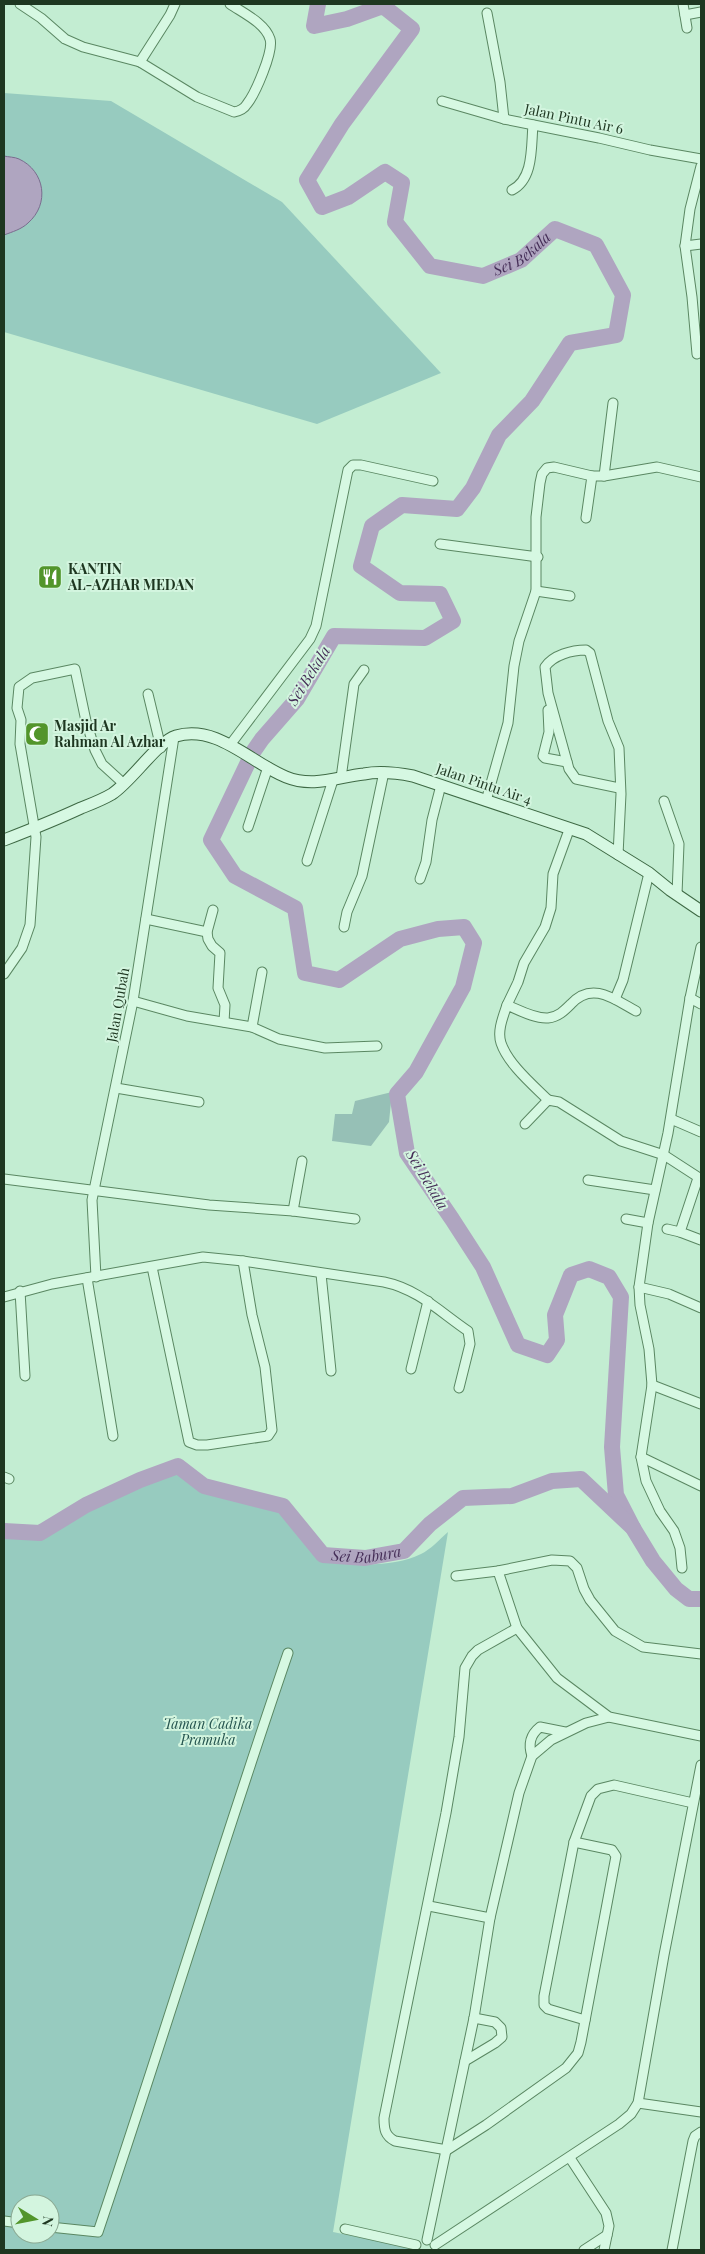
<svg xmlns="http://www.w3.org/2000/svg" width="705" height="2254" viewBox="0 0 705 2254" font-family="'Playfair Display',serif">
	<style>
		.green { fill: #97cbbf; fill-rule: evenodd }
		.cemetery { fill: #96c0b6 }
		.water { fill: #afa5c0; stroke: #7a6c8e }
		.lines { fill: none; stroke-linecap: round; stroke-linejoin: round }
		.river { stroke: #afa5c0; stroke-width: 16 }
		.street-casing { stroke: #5a8762; stroke-width: 11 }
		.secondary-casing { stroke: #3e6944; stroke-width: 13 }
		.street { stroke: #d6f8e2; stroke-width: 9 }
		.secondary { stroke: #d6f8e2; stroke-width: 11 }
		.labels { text-anchor: middle; stroke-width: 4; stroke-linejoin: round; paint-order: stroke }
		.street-label { font-size: 14px; fill: #1e3721; stroke: #d3f5df }
		.poi-label { font-size: 14px; font-weight: bold; fill: #1e3721; stroke: #d3f5df; text-anchor: start }
		.park-label { font-size: 14px; font-style: italic; fill: #25544f; stroke: #d3f5df }
		.water-label { font-size: 15px; font-style: italic; fill: #452e57; stroke: #d3f5df }
	</style>
	<rect width="100%" height="100%" fill="#c3edd2"/>
	<g class="green">
		<path d="M4 93 111 101 282 202 441 373 317 424 4 332Z"/>
		<path d="M177 1472 204 1493 282 1512 319 1561C352 1564 390 1569 421 1554 430 1550 440 1539 448 1532L333 2232 412 2248 413 2250H4V1536L42 1539 104 1503ZM20 2204H50V2234H20Z"/>
	</g>
	<path class="cemetery" d="M392 1092 389 1122 371 1146 332 1141 335 1114H352L355 1101Z"/>
	<path class="water" d="M4 156C8 157 15 157 19 159 45 171 50 204 28 223 22 229 12 232 4 235Z"/>
	<g class="lines">
		<g class="river">
			<path id="s1" d="M318 4 314 26 347 19 383 6 412 29 342 124 307 180 322 207 348 197 385 172 402 183 395 222 430 266 483 276 521 260 555 229 596 245 623 295 616 335 570 343 532 401 499 435 473 488 457 509 402 505 372 526 361 566 400 593 440 594 453 621 425 638 334 636 297 699 262 739 253 752 211 840 235 876 295 908 305 973 339 980 400 939 438 929 464 927 474 943 463 987 416 1072 397 1094 407 1153 452 1219 483 1267 518 1345 547 1355 557 1340 555 1315 571 1275 589 1269 609 1277 621 1297 612 1447 616 1495 633 1528"/>
			<path id="s2" d="M4 1531 40 1533 86 1505 140 1480 178 1466 204 1486 283 1506 323 1555 365 1558 404 1551 430 1524 463 1498 512 1496 552 1481 581 1479 633 1528 653 1561 676 1589 689 1599H701"/>
		</g>
		<defs>
			<g id="street">
				<path d="M20 4 41 18 65 39 83 47 140 62 197 97 234 112C240 111 244 109 247 104 255 94 274 51 270 39 265 23 243 13 230 4"/>
				<path d="M683 4 687 28"/>
				<path d="M487 13 500 82 504 119"/>
				<path d="M685 15 701 12"/>
				<path d="M140 62 170 15 175 4"/>
				<path d="M442 101 504 119 599 138 650 150 701 159"/>
				<path d="M512 190C534 179 531 146 533 125"/>
				<path d="M685 246 701 244"/>
				<path d="M697 354 692 297 685 246 690 209 701 166"/>
				<path d="M604 476 613 403"/>
				<path d="M586 518 592 476"/>
				<path d="M440 544 538 557"/>
				<path d="M536 591 570 596"/>
				<path d="M148 694 161 748"/>
				<path d="M548 710 549 732 543 756 545 758 567 762"/>
				<path d="M230 745 310 639 316 626 348 470 353 465H361L433 481"/>
				<path d="M341 778 354 684 364 670"/>
				<path d="M486 801 508 723 514 666 519 641 536 591V517L540 483 542 474 547 468 554 467 592 476H604L657 467 701 477"/>
				<path d="M664 801 679 844 677 894"/>
				<path d="M248 827 268 767"/>
				<path d="M618 855 621 794 619 748 608 721 590 653 586 650C572 650 553 655 545 667L548 693 569 769 576 779 619 788"/>
				<path d="M307 861 333 780"/>
				<path d="M420 879 426 862 432 820 441 785"/>
				<path d="M213 910 207 932 208 939 212 946 220 953 218 988 225 1005 224 1022"/>
				<path d="M146 919 207 932"/>
				<path d="M344 927 347 912 362 876 384 772"/>
				<path d="M4 974 22 948 30 925 36 837 20 744 21 720 17 708 19 687 32 678 75 669 86 721 95 750 102 764 124 784"/>
				<path d="M690 998 701 1004"/>
				<path d="M615 999 623 980 649 873"/>
				<path d="M133 1001 187 1016 252 1027 279 1039 325 1048 377 1046"/>
				<path d="M507 1005 518 982 524 963 545 927 551 908 553 874 569 830"/>
				<path d="M252 1027 262 972"/>
				<path d="M116 1088 199 1102"/>
				<path d="M548 1100C533 1085 508 1064 501 1043 497 1031 503 1017 507 1005 519 1010 535 1019 548 1018 558 1017 564 1011 571 1004 592 981 614 999 636 1011"/>
				<path d="M671 1119 701 1132"/>
				<path d="M525 1124 548 1100 559 1102 621 1141 664 1155 701 1179"/>
				<path d="M698 1178 680 1232 701 1240"/>
				<path d="M4 1179 209 1205 293 1211 355 1219"/>
				<path d="M588 1180 655 1190"/>
				<path d="M293 1211 302 1161"/>
				<path d="M626 1219 648 1223"/>
				<path d="M667 1229 680 1232"/>
				<path d="M152 1267 189 1442 197 1445H207L268 1436 272 1430 265 1367 252 1315 243 1261"/>
				<path d="M321 1274 331 1371"/>
				<path d="M96 1277 92 1200 133 1001 174 737"/>
				<path d="M87 1278 113 1436"/>
				<path d="M639 1287 669 1294 701 1308"/>
				<path d="M20 1291 25 1376"/>
				<path d="M4 1297 52 1284 203 1257 243 1261 384 1282C418 1289 440 1312 468 1331L470 1344 459 1388"/>
				<path d="M411 1369 428 1301"/>
				<path d="M652 1385 701 1404"/>
				<path d="M641 1457 701 1486"/>
				<path d="M4 1477 9 1479"/>
				<path d="M682 1568 680 1548 674 1531 660 1511 646 1481 641 1457 652 1385 649 1349 640 1305 639 1287 648 1223 668 1133 690 998 701 947"/>
				<path d="M498 1571 517 1628 557 1678 609 1717 701 1736"/>
				<path d="M456 1576 498 1571 552 1560 570 1561 577 1568 584 1589 590 1600 615 1631 643 1647 701 1654"/>
				<path d="M517 1628 478 1650 472 1656 465 1668 459 1737 446 1813 384 2118C384 2129 385 2136 395 2141L447 2150 486 2125 566 2068 578 2053 581 2042 616 1856 612 1850 574 1842"/>
				<path d="M532 1756C528 1744 530 1735 540 1727L565 1732"/>
				<path d="M429 1906 490 1918"/>
				<path d="M585 2020 548 2009 544 2005V1996L574 1842 591 1796 598 1789 614 1785 693 1803"/>
				<path d="M465 2061 495 2043 502 2037 501 2028 495 2022 474 2018"/>
				<path d="M638 2103 701 2112"/>
				<path d="M570 2158 606 2213 609 2226 604 2250"/>
				<path d="M4 2221 20 2223"/>
				<path d="M50 2227 98 2232C163 2040 222 1845 288 1653"/>
				<path d="M345 2229 416 2245"/>
				<path d="M427 2240 474 2018 490 1918 519 1793 532 1756 551 1740 586 1723 609 1717"/>
				<path d="M435 2245 619 2124 631 2114 638 2103 664 1955 701 1765"/>
				<path d="M584 2250 607 2235"/>
				<path d="M672 2250 693 2141 695 2136 701 2132"/>
			</g>
			<path id="secondary" d="M4 840C30 830 55 820 81 808 91 804 102 800 112 794 132 781 157 742 176 736 217 724 251 763 286 777 313 788 337 777 364 774 380 771 397 773 413 776L586 834 649 873 670 890 701 911"/>
		</defs>
		<use href="#street" class="street-casing"/>
		<use href="#secondary" class="secondary-casing"/>
		<use href="#street" class="street"/>
		<use href="#secondary" class="secondary"/>
	</g>
	<defs>
		<symbol id="restaurant-square" viewBox="-11 -11 22 22"><rect x="-9" y="-9" width="18" height="18" rx="4" fill="#52952b" stroke="#d3f5df"/><path d="M-5-6h1v4h1v-4h1v4h1v-4h1v5L-1.5 .5V6h-2V.5L-5-1ZM5-6V6H3V1.5H1.5Q1.5-4 5-6Z" fill="#fff"/></symbol>
		<symbol id="mosque-square" viewBox="-11 -11 22 22"><rect x="-9" y="-9" width="18" height="18" rx="4" fill="#52952b" stroke="#d3f5df"/><path d="M3.5-4.9A6 6 0 1 0 3.5 4.9A5 5 0 1 1 3.5-4.9Z" fill="#fff"/></symbol>
	</defs>
	<g fill-rule="evenodd">
		<use href="#restaurant-square" x="36" y="563" width="28" height="28"/>
		<use href="#mosque-square" x="23" y="720" width="28" height="28"/>
	</g>
	<g class="labels">
		<g class="street-label">
			<text transform="translate(574 119) rotate(12)" y="5">Jalan Pintu Air 6</text>
			<text transform="translate(484 784) rotate(19)" y="5">Jalan Pintu Air 4</text>
			<text transform="translate(118 1005) rotate(-80)" y="5">Jalan Qubah</text>
		</g>
		<g class="poi-label">
			<text x="68" y="574">KANTIN<tspan x="68" dy="16">AL-AZHAR MEDAN</tspan></text>
			<text x="54" y="731">Masjid Ar<tspan x="54" dy="16">Rahman Al Azhar</tspan></text>
		</g>
		<g class="park-label">
			<text x="208" y="1729">Taman Cadika<tspan x="208" dy="16">Pramuka</tspan></text>
		</g>
		<g class="water-label">
			<text dy="5" stroke="none"><textPath href="#s1" startOffset="634">Sei Bekala</textPath></text>
			<text transform="translate(309 676) rotate(-58)" y="5">Sei Bekala</text>
			<text transform="translate(427 1180) rotate(59)" y="5">Sei Bekala</text>
			<text dy="5" stroke="none"><textPath href="#s2" startOffset="411">Sei Babura</textPath></text>
		</g>
	</g>
	<rect width="705" height="2254" fill="none" stroke="#1e3721" stroke-width="10"/>
	<g transform="translate(35 2219) rotate(100)"><circle r="24" fill="#d3f5df" stroke="#8ba993"/>
	<path d="M0-4L9 19L0 12L-9 19Z" fill="#52952b"/>
	<text y="-8" font-size="14" font-weight="bold" text-anchor="middle" fill="#1e3721">N</text>
	</g>
</svg>
